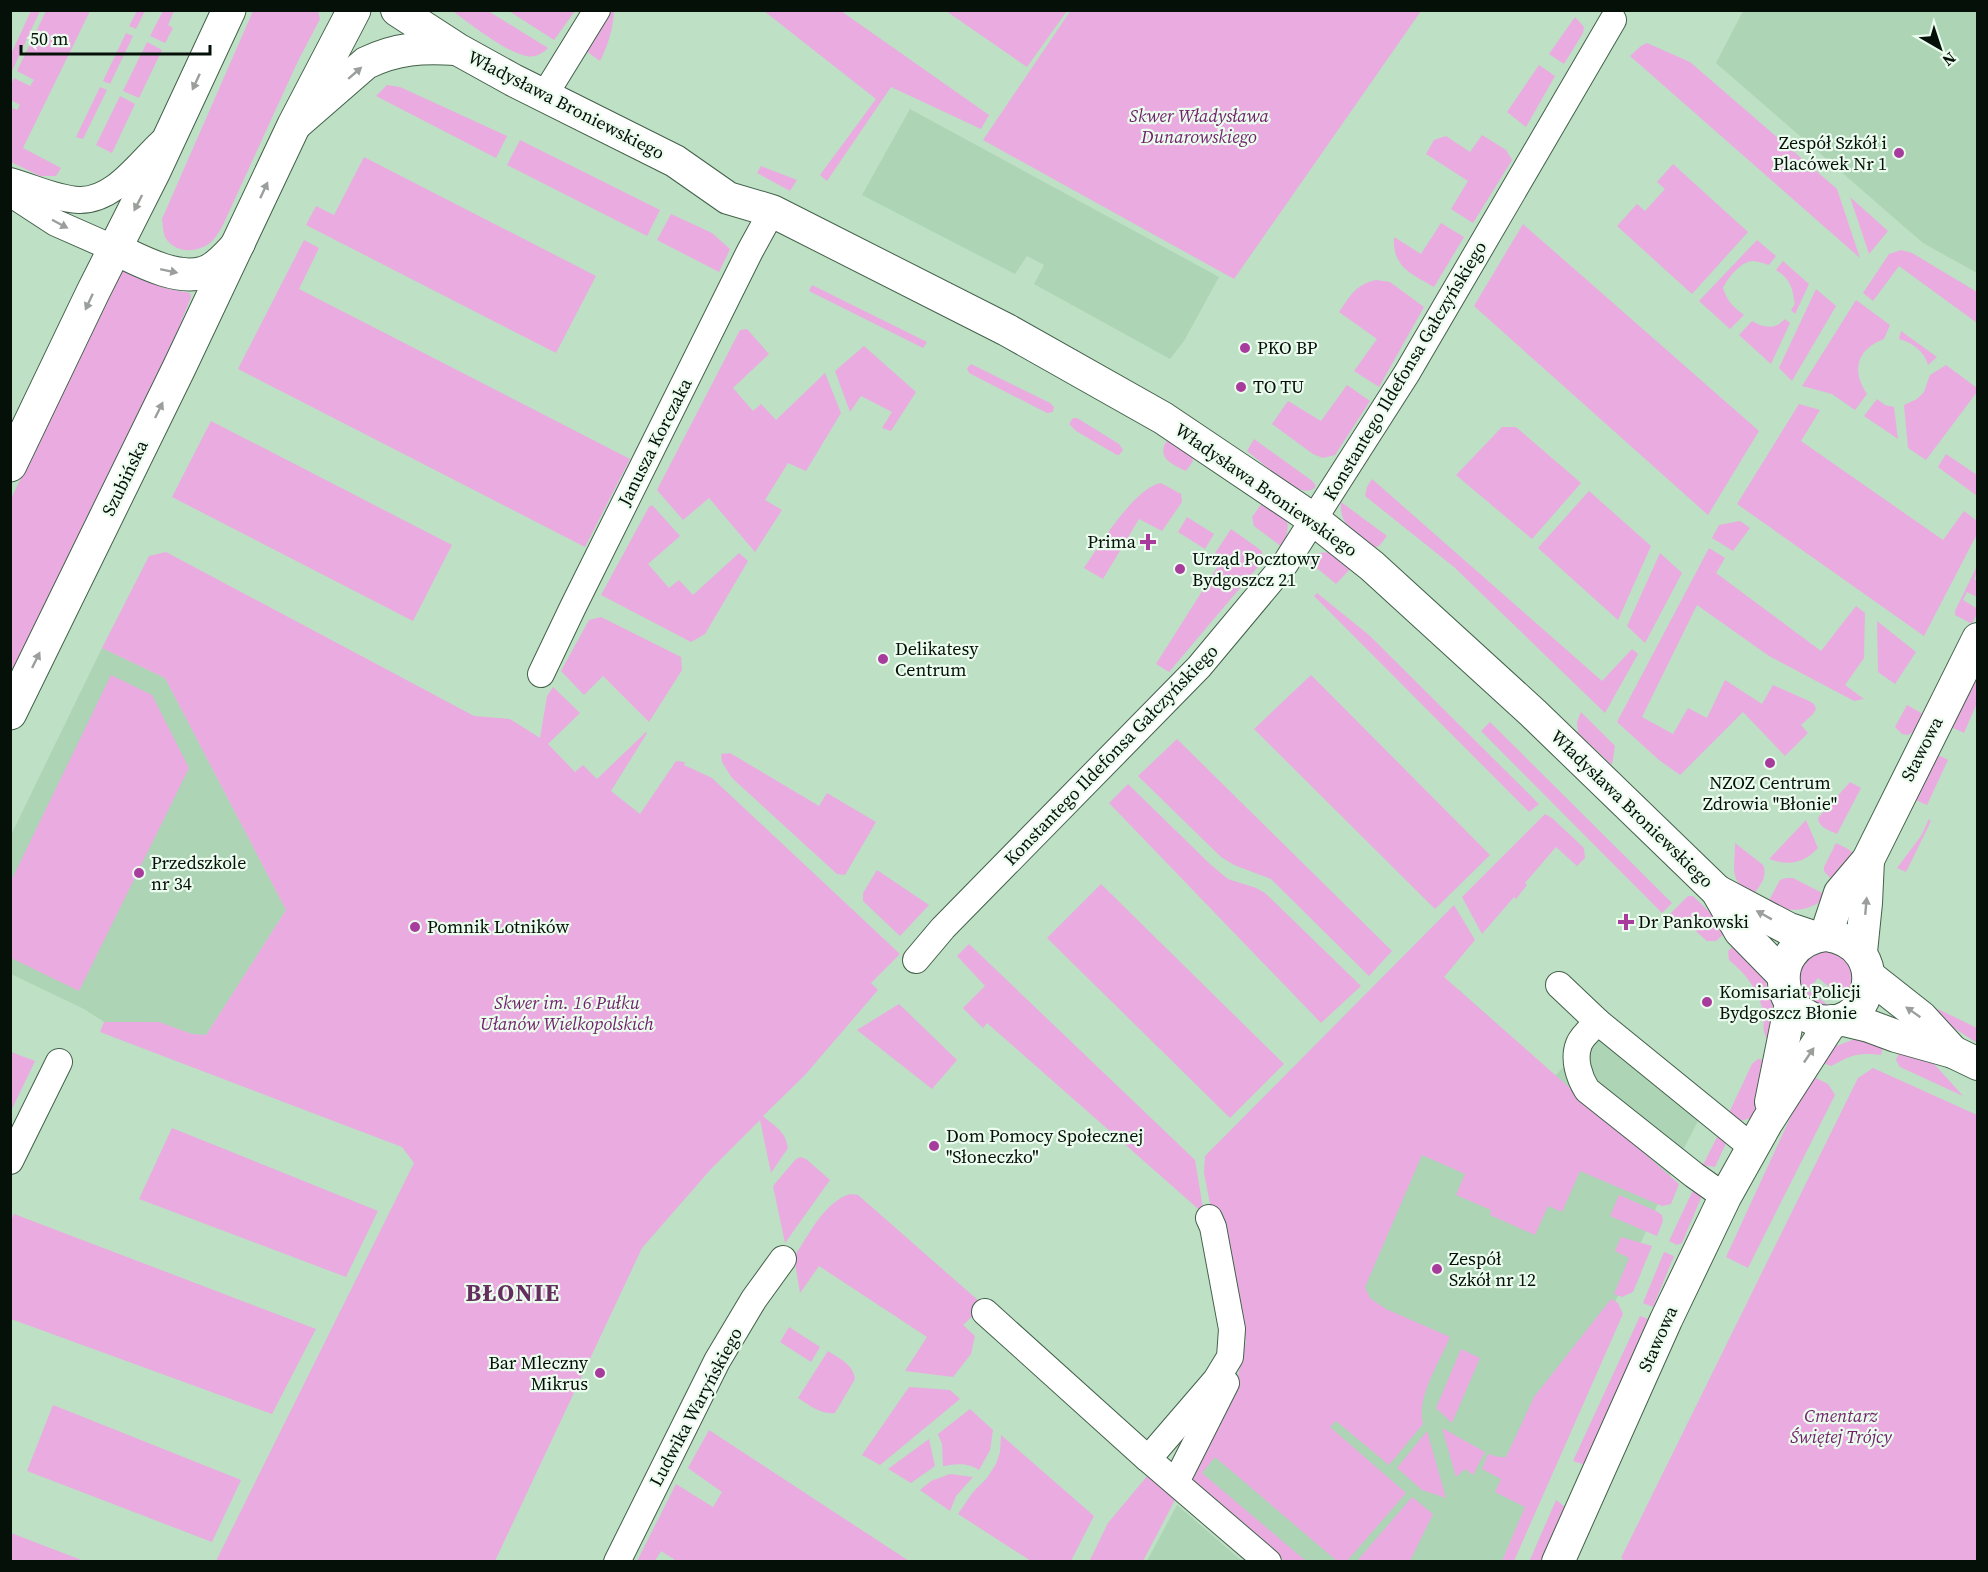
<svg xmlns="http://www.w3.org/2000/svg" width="1988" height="1572" viewBox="0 0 1988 1572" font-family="'Source Serif 4',serif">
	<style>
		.built { fill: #acd4b5 }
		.green { fill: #eaabe1 }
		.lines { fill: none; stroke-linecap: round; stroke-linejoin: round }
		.minor-casing { stroke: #43614a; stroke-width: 28 }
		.tertiary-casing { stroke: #43614a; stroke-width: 34 }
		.secondary-casing { stroke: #43614a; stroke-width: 35 }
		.minor { stroke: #fff; stroke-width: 26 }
		.tertiary { stroke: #fff; stroke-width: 32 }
		.secondary { stroke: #fff; stroke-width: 33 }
		.oneway { fill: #9b9f9c }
		.poi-dot { fill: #a73c9d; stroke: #ebfcee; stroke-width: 2 }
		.labels { text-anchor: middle; stroke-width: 4.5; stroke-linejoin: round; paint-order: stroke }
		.street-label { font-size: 18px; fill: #051008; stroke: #ebfcee }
		.park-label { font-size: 18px; font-style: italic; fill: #711f6a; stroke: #ebfcee }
		.poi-label { font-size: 18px; fill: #051008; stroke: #ebfcee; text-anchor: start }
		.district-label { font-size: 24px; font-weight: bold; letter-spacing: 1.5px; fill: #632e5d; stroke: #ebfcee }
	</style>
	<rect width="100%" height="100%" fill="#bee0c5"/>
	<g class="built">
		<path d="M1743 11H1977V273L1923 243 1716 63Z"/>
		<path d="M910 109 1219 277 1184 341 1170 359 1034 284 1044 265 1027 256 1015 274 862 195Z"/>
		<path d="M102 648 165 678 286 910 206 1035 192 1034 159 1022H104L84 1009 11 974 10 837Z"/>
		<path d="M1459 990 1555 1076 1609 1018 1701 1115 1670 1176 1502 1561H1290L1191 1477Z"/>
		<path d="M1177 1505 1242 1561H1147Z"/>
	</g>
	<g class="green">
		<path d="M1071 10H1421V11L1234 279 983 140Z"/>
		<path d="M31 11H40L11 73V54Z"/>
		<path d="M46 11H90L23 148 61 168 56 176H40L11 162V107L17 110 20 105 11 100V85L14 78 30 86 34 80 17 71Z"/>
		<path d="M137 11H145L136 29 129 26Z"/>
		<path d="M163 11H174L168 25 173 28 165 43 150 36Z"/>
		<path d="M253 11H318L320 19 298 61 222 227C218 233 215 239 210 243 197 253 175 254 165 237 163 232 163 225 162 219Z"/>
		<path d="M453 11H488L548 48C542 54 535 58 526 56 506 52 470 24 453 11Z"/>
		<path d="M509 11 575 10V11L554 40Z"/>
		<path d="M612 11H614C613 29 608 45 600 61L586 51Z"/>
		<path d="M764 11H841L989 115 981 129 891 87 827 181 820 175 876 99Z"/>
		<path d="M946 11 1067 10V11L1027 67Z"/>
		<path d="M1575 17 1584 27 1583 33 1564 64 1549 54Z"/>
		<path d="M126 33 133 36 110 84 103 81Z"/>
		<path d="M147 42 162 50 139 98 123 91Z"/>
		<path d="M1647 43 1690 62 1837 189 1860 258 1630 56 1641 46Z"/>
		<path d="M1539 65 1555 76 1526 127 1507 112Z"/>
		<path d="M387 85 400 87 507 136 496 158 376 96Z"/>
		<path d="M100 87 107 90 83 139 76 137Z"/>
		<path d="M120 96 135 104 112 153 96 145Z"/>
		<path d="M1482 135 1506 150 1512 160 1473 223 1451 209 1468 181 1426 154 1434 140 1446 136 1470 152Z"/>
		<path d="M520 140 660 210 647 236 507 165Z"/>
		<path d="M364 157 596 276 556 353 306 225 316 206 334 215Z"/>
		<path d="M1673 164 1748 232 1692 294 1617 226 1637 204 1645 211 1665 189 1657 182Z"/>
		<path d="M761 166 797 180 790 191 757 173Z"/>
		<path d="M1850 197 1888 231 1869 254Z"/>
		<path d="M671 214 712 233 730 249 719 272 657 240Z"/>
		<path d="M1441 223 1464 237 1434 287C1412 274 1392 267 1394 237L1421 254Z"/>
		<path d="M1523 224 1759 431 1708 515 1474 306Z"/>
		<path d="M304 240 319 248 299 289 630 459 585 547 238 369Z"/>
		<path d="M1757 240 1776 256 1769 265C1765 264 1758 261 1753 261 1741 261 1728 278 1723 288 1727 301 1733 307 1744 315L1730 329 1699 301Z"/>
		<path d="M1901 250 1912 253 1977 292V323L1899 266 1873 301 1863 293 1889 254Z"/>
		<path d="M1783 261 1809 284 1795 314 1791 310 1795 304C1792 287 1791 280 1776 270Z"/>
		<path d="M122 268 164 288 190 293 191 297 167 358 11 679 10 501Z"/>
		<path d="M1376 280 1390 282 1424 307 1379 387 1354 371 1377 339 1339 312C1351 295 1355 285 1376 280Z"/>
		<path d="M812 285 927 342 923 348 809 291Z"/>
		<path d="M1816 289 1836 306 1792 381 1779 368Z"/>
		<path d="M1856 300 1890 325 1884 339C1857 349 1851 370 1867 394L1855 410 1832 394 1802 386Z"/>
		<path d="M1785 319 1790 323 1771 364 1739 335 1752 321C1764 328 1775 330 1785 319Z"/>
		<path d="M747 329 769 354 733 388 753 411 761 404 776 420 825 373 841 413 806 471 788 463 765 500 782 510 755 552 709 498 683 520 657 490 740 330Z"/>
		<path d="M1901 331 1937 357 1928 365C1924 351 1913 343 1899 339Z"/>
		<path d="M864 346 916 392 891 431 882 428 892 412 861 396 850 412 835 371Z"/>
		<path d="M971 364 1050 403 1054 407 1053 412 1047 413 969 373 967 368Z"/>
		<path d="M1946 365 1977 388V392L1926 460 1908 448 1904 405 1917 399 1924 392 1930 375Z"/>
		<path d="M1347 385 1370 401 1335 455 1323 458 1313 454 1272 424 1288 401 1321 421Z"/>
		<path d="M1877 399 1885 405 1894 407 1898 439 1864 416Z"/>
		<path d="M1799 404 1820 410 1801 441 1943 540 1964 511 1977 521V534L1924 636 1737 504Z"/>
		<path d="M1073 418H1077L1119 444 1123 450 1119 455H1117L1076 431 1069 424Z"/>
		<path d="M211 421 452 545 413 621 172 497Z"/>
		<path d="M1502 427H1516L1581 483 1532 539 1456 475Z"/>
		<path d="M1168 439 1191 455 1193 461 1186 471C1171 464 1155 457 1168 439Z"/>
		<path d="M1254 439 1311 480 1315 484V488C1311 490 1307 492 1302 490 1287 486 1260 461 1247 451Z"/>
		<path d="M1946 454 1977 475V496L1938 467Z"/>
		<path d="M1372 479 1602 681 1632 649 1638 654 1605 713 1454 567 1365 496 1367 487Z"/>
		<path d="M1161 483 1181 494 1182 502 1162 531 1139 519 1103 579 1084 568C1099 546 1135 487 1161 483Z"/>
		<path d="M1589 491 1651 546 1618 620 1538 548Z"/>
		<path d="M1265 499C1286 514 1294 521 1282 547L1254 526 1252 517Z"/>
		<path d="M1341 502 1387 536 1379 546 1372 548C1356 535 1339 525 1341 502Z"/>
		<path d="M652 505 680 536 648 564 669 588 679 580 693 595 739 553 748 561 705 634 691 642 601 595 649 507Z"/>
		<path d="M1187 517 1214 534 1205 549 1178 532Z"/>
		<path d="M1740 521 1750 528 1733 551 1712 538 1719 525Z"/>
		<path d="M1231 529 1262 551V562L1169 672 1156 664 1218 566 1210 561Z"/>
		<path d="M1709 548 1725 558 1716 573 1821 651 1856 606 1865 613 1864 658 1845 685 1864 699 1854 701 1769 656 1697 605 1642 717 1673 734 1688 708 1707 718 1725 680 1762 704 1773 685 1809 701 1814 704 1816 709 1813 714 1801 725 1808 733 1785 756 1743 712 1680 775 1659 760 1617 722Z"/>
		<path d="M166 552 474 716 510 719 540 738 547 696 553 687 580 713 548 744 575 772 583 765 597 779 646 732 647 733 611 791 640 814 676 761 685 762 684 765 712 778 900 954 871 983 878 990 805 1075 763 1116C776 1128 785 1130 788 1148L771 1173 760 1120 711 1169 642 1248 495 1561H216L414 1163 402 1147 100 1032 104 1022H159L192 1034 206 1035 286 910 165 678 102 648 149 556Z"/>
		<path d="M1331 552 1351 568 1336 584 1306 559 1319 553Z"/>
		<path d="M1660 553 1682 573 1645 643 1627 626Z"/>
		<path d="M1977 566V572L1974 579 1977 581V597L1967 592 1963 600 1976 608V615L1972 624 1955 615V611Z"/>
		<path d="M1317 593 1369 635 1539 804 1529 812 1314 596Z"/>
		<path d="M601 617 681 657 682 670 649 722 603 676 584 695 561 671 589 620Z"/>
		<path d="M1877 621 1916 652 1895 684 1878 672Z"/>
		<path d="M1977 672V703L1964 733 1951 727Z"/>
		<path d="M111 675 152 695 189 768 79 991 11 958V881Z"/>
		<path d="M1311 675 1490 855 1435 909 1254 729Z"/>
		<path d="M1907 705 1923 714 1913 732 1908 735 1902 734 1895 727Z"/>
		<path d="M1581 712 1615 746 1612 765 1578 733 1577 722Z"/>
		<path d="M1490 722 1672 903 1662 913 1481 731Z"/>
		<path d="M1177 739 1392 951 1369 976 1271 879 1234 865 1221 857 1138 776Z"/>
		<path d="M730 753 819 806 827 793 876 822 845 875 837 874 732 778 722 762 721 754Z"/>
		<path d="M1938 755 1948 760 1927 805 1916 800Z"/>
		<path d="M1850 782 1861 788 1837 834C1829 830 1819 828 1818 818Z"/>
		<path d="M1128 784 1211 865 1228 879 1256 888 1265 893 1361 986 1321 1023 1109 803Z"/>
		<path d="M1545 814 1552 818 1584 848 1585 858 1577 866 1556 847 1525 883 1527 885 1516 899 1514 897 1482 934 1462 897Z"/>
		<path d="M1929 819 1931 821 1906 872 1897 868 1921 836Z"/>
		<path d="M1806 820 1818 848C1803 864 1788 866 1769 859Z"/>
		<path d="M1735 843 1763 865C1768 877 1760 885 1753 896 1728 879 1735 870 1735 843Z"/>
		<path d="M1836 843 1848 849 1852 852 1837 881 1831 879 1824 871V867Z"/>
		<path d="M877 870 929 905 900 936 863 901V893Z"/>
		<path d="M1786 878H1793L1828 896C1806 914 1792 911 1766 906L1780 880Z"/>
		<path d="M1101 884 1284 1064 1230 1118 1047 938Z"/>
		<path d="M1688 896H1693L1728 930 1716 941H1707L1681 918 1668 916Z"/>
		<path d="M1454 905 1475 940 1444 977 1679 1184 1671 1204 1662 1206 1580 1171 1562 1212 1548 1206 1535 1235 1490 1215 1491 1210 1456 1195 1465 1174 1422 1155 1365 1287 1370 1298 1386 1309 1450 1337C1440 1361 1416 1397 1423 1424L1389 1465 1336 1421 1330 1427 1406 1493 1347 1561H1337L1215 1457 1202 1473 1306 1561H1284L1190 1478 1237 1380 1246 1342 1221 1213 1212 1214 1204 1173 1205 1156Z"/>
		<path d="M1738 942 1763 973 1774 1010 1770 1044C1759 1026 1766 1029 1763 1012 1759 990 1745 973 1729 960L1728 951Z"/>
		<path d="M969 944 1195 1160 1204 1214 987 1023 983 1028 963 1008 985 986 957 956Z"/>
		<path d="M1821 950 1838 951 1858 973 1846 1000 1818 978 1808 990 1832 1008 1805 1001 1797 982 1802 963 1807 957Z"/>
		<path d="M899 1004 957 1060 932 1089 857 1030Z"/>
		<path d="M1938 1009 1977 1028V1043L1937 1017 1936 1012Z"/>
		<path d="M1855 1039 1885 1041 1881 1055C1858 1052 1851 1055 1831 1066L1818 1061 1831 1048Z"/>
		<path d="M1901 1048 1922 1057 1935 1065 1963 1096 1900 1067 1896 1060Z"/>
		<path d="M11 1052 35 1061 11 1111 10 1053Z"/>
		<path d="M1758 1059 1771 1061 1755 1117 1740 1121 1727 1117 1752 1064Z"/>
		<path d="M1873 1068 1977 1115V1561H1622L1623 1559 1621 1558 1858 1078Z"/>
		<path d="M1810 1075 1828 1084 1835 1095 1748 1268 1726 1257Z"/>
		<path d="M172 1128 378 1211 346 1277 139 1199Z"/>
		<path d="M1717 1137 1728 1139 1715 1167 1703 1165Z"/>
		<path d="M800 1157 806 1159 830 1180 785 1243 773 1186 795 1160Z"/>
		<path d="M1695 1186 1703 1193 1682 1243 1677 1245 1669 1241Z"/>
		<path d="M850 1194 858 1195 980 1302V1309L963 1325 975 1336 971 1354 953 1377 905 1371 927 1337 819 1266 800 1293 794 1257C809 1235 824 1202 850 1194Z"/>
		<path d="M1619 1195 1656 1211 1662 1215 1663 1221 1657 1236 1610 1216Z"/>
		<path d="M14 1214 316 1329 272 1414 11 1319 10 1222Z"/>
		<path d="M1621 1237 1652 1246 1633 1292 1622 1297 1614 1294 1629 1258 1615 1251Z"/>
		<path d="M1664 1252 1674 1256 1653 1307 1643 1303Z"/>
		<path d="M1611 1299 1618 1303 1623 1314 1514 1561H1502L1525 1507 1495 1492 1501 1479 1482 1469 1488 1454 1499 1457H1506L1534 1397Z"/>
		<path d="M1640 1316 1648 1319 1585 1465 1573 1461Z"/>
		<path d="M789 1327 820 1347 811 1362 780 1342Z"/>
		<path d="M1461 1349 1480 1358 1452 1423 1436 1408Z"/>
		<path d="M828 1351C840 1359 853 1364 855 1379L835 1413C821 1415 809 1405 798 1398Z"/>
		<path d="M909 1387 950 1390 960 1399 880 1465 862 1455Z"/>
		<path d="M53 1405 241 1480 212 1542 27 1471Z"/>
		<path d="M970 1409 993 1430 990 1450 979 1470C967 1462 956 1464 943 1466L942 1444 938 1434Z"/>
		<path d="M1442 1428 1485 1452 1473 1475 1465 1469 1456 1477Z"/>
		<path d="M709 1430 909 1561 678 1562 661 1551 655 1561H637L676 1484 713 1507 722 1492 688 1468Z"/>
		<path d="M1427 1431 1446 1498 1422 1490 1397 1468Z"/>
		<path d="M1001 1435 1094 1516 1071 1561H1031L958 1514 973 1492 987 1478 996 1464 1000 1452Z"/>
		<path d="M929 1439 935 1466 911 1483 888 1469Z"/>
		<path d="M950 1474 973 1477 956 1496 950 1511 920 1490 931 1481Z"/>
		<path d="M1148 1475 1176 1498 1143 1561 1089 1562 1108 1523Z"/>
		<path d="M1412 1497 1433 1514 1410 1561H1357Z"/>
		<path d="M1556 1500 1565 1507 1542 1561 1529 1562Z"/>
		<path d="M11 1533 84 1561H11Z"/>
	</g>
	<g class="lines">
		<defs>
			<g id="minor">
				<path d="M544 96 597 10"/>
				<path d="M10 181C32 187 56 199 79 200 114 201 139 163 162 142"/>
				<path d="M10 193 56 223 115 249"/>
				<path d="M541 674 573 607 750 251 772 211"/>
				<path d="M916 960 943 928 1199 667 1285 564 1407 373 1613 20"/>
				<path d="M1559 985 1598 1022 1753 1148"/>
				<path d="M1598 1022C1592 1028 1582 1036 1579 1044 1573 1059 1579 1077 1587 1090L1694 1175 1725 1197"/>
				<path d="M10 1161 59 1062"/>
				<path d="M985 1312 1148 1459 1268 1562"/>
				<path d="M1148 1459 1216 1380 1230 1357 1232 1329 1213 1227 1209 1218"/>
				<path d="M1176 1482 1226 1383"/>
				<path d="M617 1562 717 1361 754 1299 783 1259"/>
			</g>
			<g id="tertiary">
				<path d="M397 10 457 49 513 80 675 161 728 198 772 211 1007 330 1163 418 1313 519 1372 566 1533 713 1717 891 1740 931 1783 975"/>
				<path d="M297 123 366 63C397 48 422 47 456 49"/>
				<path d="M115 249C139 260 174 280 202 273 216 270 229 254 239 243"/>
				<path d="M1717 891 1789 929 1813 937"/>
				<path d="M1826 935 1840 893 1868 860 1978 639"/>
				<path d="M1826 935C1897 945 1869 1042 1811 1018 1800 1013 1790 1005 1786 993 1777 962 1796 939 1826 935Z"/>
				<path d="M1861 952 1866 903 1868 860"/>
				<path d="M1869 976 1921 1017 1953 1052"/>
				<path d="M1844 1020 1869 1026 1896 1036 1953 1052 1978 1064"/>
				<path d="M1771 1102 1791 1003"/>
				<path d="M1558 1562 1666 1320 1725 1197 1767 1122 1832 1021"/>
			</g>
			<g id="secondary">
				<path d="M10 465 93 292 154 171 229 10"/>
				<path d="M10 713 179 368 294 125 354 10"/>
			</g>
		</defs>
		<use href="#minor" class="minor-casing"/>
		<use href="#tertiary" class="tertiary-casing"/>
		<use href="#secondary" class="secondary-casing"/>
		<use href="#minor" class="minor"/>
		<use href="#tertiary" class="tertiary"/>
		<use href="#secondary" class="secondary"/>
	</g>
	<defs><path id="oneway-solid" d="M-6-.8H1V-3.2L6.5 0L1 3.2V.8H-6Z" transform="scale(1.5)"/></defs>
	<g class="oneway">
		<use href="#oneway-solid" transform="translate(355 73) rotate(-41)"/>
		<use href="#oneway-solid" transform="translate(196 82) rotate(115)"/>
		<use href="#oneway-solid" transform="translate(264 190) rotate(-65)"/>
		<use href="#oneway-solid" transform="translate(138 203) rotate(117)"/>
		<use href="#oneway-solid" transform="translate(60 224) rotate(28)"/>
		<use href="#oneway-solid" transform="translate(169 271) rotate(12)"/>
		<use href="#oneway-solid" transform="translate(89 302) rotate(115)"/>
		<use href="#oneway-solid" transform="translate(159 410) rotate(-64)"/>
		<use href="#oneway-solid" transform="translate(36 660) rotate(-64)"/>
		<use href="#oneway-solid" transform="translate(1866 906) rotate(-85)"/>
		<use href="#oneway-solid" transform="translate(1764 915) rotate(-151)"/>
		<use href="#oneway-solid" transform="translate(1913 1012) rotate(-145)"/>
		<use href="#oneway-solid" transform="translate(1809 1055) rotate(-56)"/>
	</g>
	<g class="poi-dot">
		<circle cx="1899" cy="153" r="6"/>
		<circle cx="1245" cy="348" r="6"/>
		<circle cx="1241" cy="387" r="6"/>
		<path d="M1145 533h6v6h6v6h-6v6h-6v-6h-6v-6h6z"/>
		<circle cx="1180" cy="569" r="6"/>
		<circle cx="883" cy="659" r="6"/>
		<circle cx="1770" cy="763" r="6"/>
		<circle cx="139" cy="873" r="6"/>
		<path d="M1623 913h6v6h6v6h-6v6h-6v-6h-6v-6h6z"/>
		<circle cx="415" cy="927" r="6"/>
		<circle cx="1707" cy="1002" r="6"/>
		<circle cx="934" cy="1146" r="6"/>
		<circle cx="1437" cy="1269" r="6"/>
		<circle cx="600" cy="1373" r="6"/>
	</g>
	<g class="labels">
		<g class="street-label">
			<text transform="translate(566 105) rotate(27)" y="6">Władysława Broniewskiego</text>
			<text transform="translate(1405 371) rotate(-59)" y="6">Konstantego Ildefonsa Gałczyńskiego</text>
			<text transform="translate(655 442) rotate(-63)" y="6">Janusza Korczaka</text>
			<text transform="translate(125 478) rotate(-64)" y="6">Szubińska</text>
			<text transform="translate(1266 490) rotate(35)" y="6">Władysława Broniewskiego</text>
			<text transform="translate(1922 749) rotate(-63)" y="6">Stawowa</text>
			<text transform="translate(1111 755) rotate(-46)" y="6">Konstantego Ildefonsa Gałczyńskiego</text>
			<text transform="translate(1632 809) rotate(44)" y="6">Władysława Broniewskiego</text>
			<text transform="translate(1658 1339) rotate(-66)" y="6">Stawowa</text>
			<text transform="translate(696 1407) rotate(-62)" y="6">Ludwika Waryńskiego</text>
		</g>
		<g class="park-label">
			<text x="1199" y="122">Skwer Władysława<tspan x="1199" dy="21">Dunarowskiego</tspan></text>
			<text x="567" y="1009">Skwer im. 16 Pułku<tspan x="567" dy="21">Ułanów Wielkopolskich</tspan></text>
			<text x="1841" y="1422">Cmentarz<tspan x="1841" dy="21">Świętej Trójcy</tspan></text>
		</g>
		<g class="poi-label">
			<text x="1887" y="149" text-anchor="end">Zespół Szkół i<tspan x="1887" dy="21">Placówek Nr 1</tspan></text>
			<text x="1257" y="354">PKO BP</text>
			<text x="1253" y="393">TO TU</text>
			<text x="1136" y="548" text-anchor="end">Prima</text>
			<text x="1192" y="565">Urząd Pocztowy<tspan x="1192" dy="21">Bydgoszcz 21</tspan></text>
			<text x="895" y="655">Delikatesy<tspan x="895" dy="21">Centrum</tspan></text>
			<text x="1770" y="789" text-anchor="middle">NZOZ Centrum<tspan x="1770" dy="21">Zdrowia "Błonie"</tspan></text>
			<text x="151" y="869">Przedszkole<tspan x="151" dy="21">nr 34</tspan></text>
			<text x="1638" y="928">Dr Pankowski</text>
			<text x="427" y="933">Pomnik Lotników</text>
			<text x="1719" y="998">Komisariat Policji<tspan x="1719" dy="21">Bydgoszcz Błonie</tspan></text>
			<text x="946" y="1142">Dom Pomocy Społecznej<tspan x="946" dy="21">"Słoneczko"</tspan></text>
			<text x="1449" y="1265">Zespół<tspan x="1449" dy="21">Szkół nr 12</tspan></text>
			<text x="588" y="1369" text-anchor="end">Bar Mleczny<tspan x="588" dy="21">Mikrus</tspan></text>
		</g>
		<g class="district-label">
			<text x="513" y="1301">BŁONIE</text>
		</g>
	</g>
	<rect width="1988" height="1572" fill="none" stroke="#051008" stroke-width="24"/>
	<g transform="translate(1940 48) rotate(141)" stroke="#ebfcee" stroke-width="4.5" paint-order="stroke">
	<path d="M0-4.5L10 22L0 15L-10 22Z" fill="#051008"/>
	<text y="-9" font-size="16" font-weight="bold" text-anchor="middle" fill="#051008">N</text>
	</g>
	<path d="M21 45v9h189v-9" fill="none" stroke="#051008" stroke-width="3"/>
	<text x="30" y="45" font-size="18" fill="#051008" stroke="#ebfcee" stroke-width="4.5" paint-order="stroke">50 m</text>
</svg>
